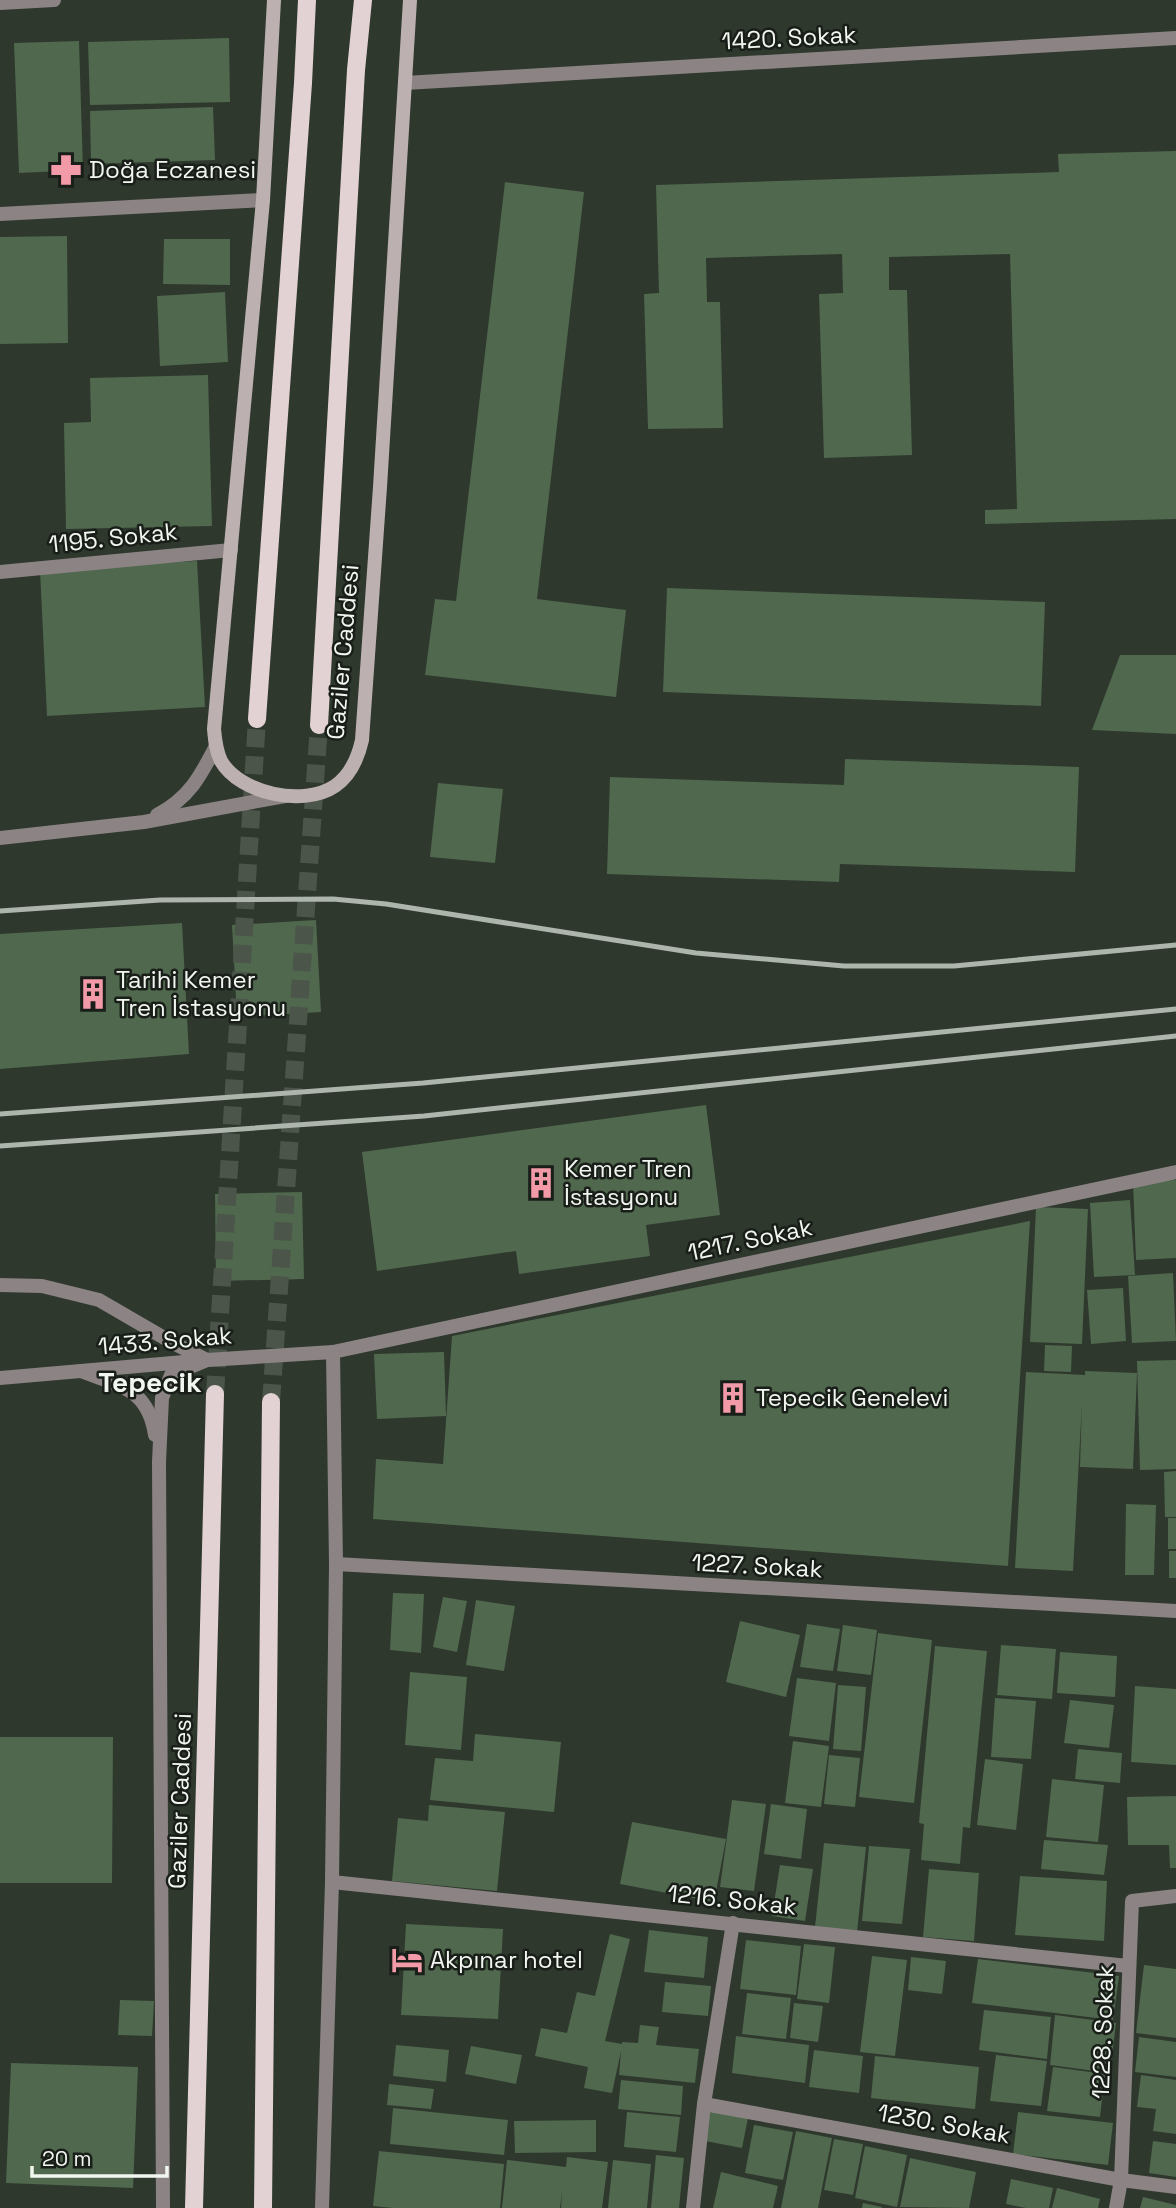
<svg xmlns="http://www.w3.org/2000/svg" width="1176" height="2208" viewBox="0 0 1176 2208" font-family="'Space Grotesk',sans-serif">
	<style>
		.building { fill: #50684e }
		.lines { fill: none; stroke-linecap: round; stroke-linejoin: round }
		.primary-tunnel { stroke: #4b554a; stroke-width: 18; stroke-dasharray: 18 9; stroke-linecap: butt }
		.service { stroke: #8c8384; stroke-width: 14 }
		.minor { stroke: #8c8384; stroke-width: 14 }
		.tertiary { stroke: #8c8384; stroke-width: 14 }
		.secondary { stroke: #bdb0b1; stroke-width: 14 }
		.primary { stroke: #e3d2d4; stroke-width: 18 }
		.rail { stroke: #adb5ac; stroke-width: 5 }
		.labels { text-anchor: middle; stroke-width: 5; stroke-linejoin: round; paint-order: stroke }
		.street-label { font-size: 24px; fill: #f1f7f0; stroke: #191e19 }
		.poi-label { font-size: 24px; fill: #f1f7f0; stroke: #191e19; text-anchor: start }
		.quarter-label { font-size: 28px; font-weight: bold; fill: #f1f7f0; stroke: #191e19 }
	</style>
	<rect width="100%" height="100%" fill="#2e382d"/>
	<g class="building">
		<path d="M229 38 230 102 90 105 88 42Z"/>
		<path d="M79 41 83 170 19 173 14 43Z"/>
		<path d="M213 107 215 160 91 164 90 111Z"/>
		<path d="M1176 151V519L985 524V510L1017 509 1010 254 889 257V290H907L912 455 824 458 819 294 843 293 842 254 706 258 707 302H720L723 428 648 429 644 294 659 293 656 185 1059 172 1058 154Z"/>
		<path d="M505 182 584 192 537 599 626 610 616 697 425 675 435 599 456 601Z"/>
		<path d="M67 236 68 343 0 344V237Z"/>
		<path d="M164 239H230V285L163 284Z"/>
		<path d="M225 292 228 362 160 366 157 296Z"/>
		<path d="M208 375 212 526 66 529 64 423 91 422 90 378Z"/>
		<path d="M197 561 205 707 47 716 40 570Z"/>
		<path d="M667 588 1045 602 1041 706 663 692Z"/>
		<path d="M1120 655H1176V734L1092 730Z"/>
		<path d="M845 759 1079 767 1075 872 840 864 839 882 607 874 610 777 844 785Z"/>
		<path d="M438 783 503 789 495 863 430 857Z"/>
		<path d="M316 920 321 1012 237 1017 232 925Z"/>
		<path d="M182 923 189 1054 0 1069V934Z"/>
		<path d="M706 1105 720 1215 646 1225 650 1256 519 1274 516 1251 377 1271 362 1152Z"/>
		<path d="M1176 1180V1258L1136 1260 1133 1182Z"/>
		<path d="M302 1192 304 1279 216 1281 215 1194Z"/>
		<path d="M1130 1200 1135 1275 1094 1277 1090 1203Z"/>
		<path d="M1036 1207 1088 1209 1082 1344 1030 1342Z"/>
		<path d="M1030 1221 1008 1566 373 1519 376 1459 443 1464 452 1336Z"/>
		<path d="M1173 1273 1176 1341 1132 1343 1128 1276Z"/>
		<path d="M1123 1288 1126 1341 1091 1344 1087 1290Z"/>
		<path d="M1045 1345 1072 1346 1071 1372 1044 1371Z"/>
		<path d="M444 1352 446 1416 377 1419 374 1354Z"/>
		<path d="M1176 1360V1469L1140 1470 1137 1361Z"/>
		<path d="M1085 1371 1137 1373 1133 1469 1080 1467 1082 1403 1073 1571 1015 1568 1026 1372 1085 1375Z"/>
		<path d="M1176 1471V1517H1165L1164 1472Z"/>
		<path d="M1126 1504 1156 1505 1154 1575H1125Z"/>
		<rect x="1168" y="1518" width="8" height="31"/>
		<rect x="1169" y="1551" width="7" height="27"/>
		<path d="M393 1593 424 1594 421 1653 390 1650Z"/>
		<path d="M443 1597 467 1601 457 1652 433 1647Z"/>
		<path d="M476 1600 515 1606 504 1671 466 1665Z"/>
		<path d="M740 1621 800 1635 786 1697 726 1682Z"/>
		<path d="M807 1624 840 1629 833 1671 800 1667Z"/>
		<path d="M843 1625 877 1630 871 1675 837 1671Z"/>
		<path d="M878 1633 932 1640 914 1803 859 1797Z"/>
		<path d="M1001 1645 1056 1649 1052 1699 997 1695Z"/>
		<path d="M935 1646 987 1651 970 1828 963 1827 960 1864 921 1860 924 1824 919 1823Z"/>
		<path d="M1060 1652 1117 1656 1115 1697 1057 1693Z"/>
		<path d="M410 1672 467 1677 461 1750 405 1745Z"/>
		<path d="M797 1678 836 1683 829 1741 789 1736Z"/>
		<path d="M838 1685 866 1687 861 1751 833 1749Z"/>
		<path d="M1135 1686 1176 1689V1765L1131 1762Z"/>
		<path d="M995 1698 1036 1701 1031 1759 991 1757Z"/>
		<path d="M1070 1700 1114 1705 1109 1748 1064 1743Z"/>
		<path d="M475 1734 561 1742 554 1812 430 1800 435 1758 473 1761Z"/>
		<path d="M0 1737H113L112 1883H0Z"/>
		<path d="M793 1741 829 1746 821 1807 785 1803Z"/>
		<path d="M1078 1749 1122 1753 1120 1783 1075 1779Z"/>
		<path d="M829 1755 860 1758 855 1807 824 1804Z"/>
		<path d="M985 1759 1023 1764 1016 1830 977 1825Z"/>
		<path d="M1052 1779 1104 1785 1098 1842 1046 1837Z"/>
		<path d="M1176 1796V1868H1170L1169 1845H1128L1127 1797Z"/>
		<path d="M732 1800 766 1804 754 1891 720 1887Z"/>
		<path d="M771 1804 807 1809 801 1859 764 1854Z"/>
		<path d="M429 1805 505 1812 497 1891 392 1881 398 1818 428 1821Z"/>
		<path d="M632 1822 726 1839 714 1902 620 1884Z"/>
		<path d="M1044 1840 1108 1845 1104 1875 1041 1869Z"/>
		<path d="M824 1843 866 1847 857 1932 815 1927Z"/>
		<path d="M869 1846 910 1849 902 1924 862 1921Z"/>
		<path d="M780 1865 813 1869 805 1921 772 1916Z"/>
		<path d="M929 1869 979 1873 974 1941 923 1937Z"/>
		<path d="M1020 1876 1107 1881 1104 1941 1015 1935Z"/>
		<path d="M406 1924 503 1929 498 2019 401 2015Z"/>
		<path d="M649 1930 708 1937 704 1978 644 1972Z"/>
		<path d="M610 1934 630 1939 605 2041 622 2044V2042L638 2043 640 2025 659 2027 656 2045 699 2049 695 2083 619 2075 621 2051 612 2093 584 2088 588 2067 535 2056 541 2028 567 2033 577 1992 595 1996Z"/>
		<path d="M746 1940 801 1946 796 1995 740 1989Z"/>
		<path d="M804 1944 835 1947 829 2003 797 1999Z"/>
		<path d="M872 1956 907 1960 895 2056 860 2052Z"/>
		<path d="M911 1957 946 1961 942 1994 908 1990Z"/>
		<path d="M978 1959 1119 1976 1113 2020 972 2003Z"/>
		<path d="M1144 1965 1176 1969V2038L1136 2033Z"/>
		<path d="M665 1982 711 1986 708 2016 662 2012Z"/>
		<path d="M747 1993 791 1998 786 2039 742 2034Z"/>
		<path d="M120 2000 154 2001 152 2036 118 2035Z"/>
		<path d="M794 2003 823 2006 818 2042 790 2038Z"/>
		<path d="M984 2010 1051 2017 1047 2059 979 2050Z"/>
		<path d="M1055 2015 1116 2023 1110 2073 1050 2065Z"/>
		<path d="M736 2036 809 2045 805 2083 732 2073Z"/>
		<path d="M1139 2037 1176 2042V2077L1135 2072Z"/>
		<path d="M396 2045 449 2050 446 2082 393 2076Z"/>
		<path d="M471 2046 522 2055 516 2084 465 2074Z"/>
		<path d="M814 2050 863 2056 859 2093 809 2087Z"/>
		<path d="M996 2055 1047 2061 1041 2106 990 2101Z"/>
		<path d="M875 2056 979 2067 975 2109 871 2098Z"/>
		<path d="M11 2063 138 2067 133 2188 6 2183Z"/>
		<path d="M1053 2067 1105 2074 1100 2117 1047 2111Z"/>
		<path d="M1141 2075 1176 2080V2134L1153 2131 1156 2109 1137 2107Z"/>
		<path d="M621 2080 683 2086 681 2115 618 2109Z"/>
		<path d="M389 2084 434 2089 431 2109 387 2105Z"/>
		<path d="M393 2108 508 2120 504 2155 390 2144Z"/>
		<path d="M627 2112 680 2117 676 2152 624 2147Z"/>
		<path d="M710 2112 748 2118 742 2148 705 2141Z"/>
		<path d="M1018 2112 1113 2123 1108 2165 1013 2154Z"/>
		<path d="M596 2120V2152L515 2153 514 2121Z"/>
		<path d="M754 2125 793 2132 783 2180 745 2173Z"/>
		<path d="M796 2131 832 2138 818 2208H781Z"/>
		<path d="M834 2139 863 2144 853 2195 824 2190Z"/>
		<path d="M1153 2141 1176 2144V2177L1149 2173Z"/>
		<path d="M865 2146 907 2155 897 2207 855 2198Z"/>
		<path d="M379 2151 504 2164 500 2208H393L373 2206Z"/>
		<path d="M656 2155 684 2158 679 2208H651Z"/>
		<path d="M567 2157 608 2162 602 2208H561L562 2191 560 2208H502L507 2160 566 2167Z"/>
		<path d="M910 2158 976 2172 969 2208 900 2207Z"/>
		<path d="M613 2160 651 2164 647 2208H608Z"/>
		<path d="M721 2172 778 2186 773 2208H713Z"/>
		<path d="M1011 2179 1053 2188 1049 2208H1026L1006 2204Z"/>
		<path d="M1057 2188 1100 2199 1098 2208H1052Z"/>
		<path d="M1143 2197 1176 2205V2208H1140Z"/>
		<path d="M863 2203 882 2207 881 2208H862Z"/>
	</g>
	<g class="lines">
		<g class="primary-tunnel">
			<path d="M215 1394 257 719"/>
			<path d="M271 1402 319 725"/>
		</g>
		<path class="service" d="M0 1285 42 1286 99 1300 173 1343 207 1360"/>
		<g class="minor">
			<path d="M0 3 54 0"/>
			<path d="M405 83 1176 38"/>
			<path d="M0 214 263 200"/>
			<path d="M0 572 231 550"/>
			<path d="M157 815C189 798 200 777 216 746"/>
			<path d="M0 838 144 822 285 796"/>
			<path d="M0 1378 207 1360 333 1352 1176 1172"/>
			<path d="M336 1564 1176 1611"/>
			<path d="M332 1882 1128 1966"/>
			<path d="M704 2104 1121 2180 1176 2187"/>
			<path d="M693 2208 704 2104 733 1923"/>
			<path d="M1116 2208 1121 2180 1132 1901 1176 1896"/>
		</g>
		<g class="tertiary">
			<path d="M81 1371C119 1386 148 1388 155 1435"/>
			<path d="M163 2208 159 1462 162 1398 171 1375 207 1360"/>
			<path d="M322 2208 332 1882 336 1564 333 1352"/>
		</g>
		<path class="secondary" d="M274 0 263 200 214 729C215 740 216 751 221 761 240 794 304 807 335 786 351 775 358 758 362 740L380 487 410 0"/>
		<g class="primary">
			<path d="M257 719 303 83 307 0"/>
			<path d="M319 725 356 70 363 0"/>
			<path d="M194 2208 215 1394"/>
			<path d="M263 2208 271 1402"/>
		</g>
		<g class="rail">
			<path d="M0 911 160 900 333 899 386 904 696 953 844 966H954L1176 945"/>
			<path d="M0 1114 423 1083 1176 1009"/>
			<path d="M0 1146 424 1116 1176 1036"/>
		</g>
	</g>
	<defs>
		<symbol id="pharmacy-bare" viewBox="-9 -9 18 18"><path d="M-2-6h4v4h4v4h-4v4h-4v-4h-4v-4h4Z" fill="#f39aa8" stroke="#191e19" stroke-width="2.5" paint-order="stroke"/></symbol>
		<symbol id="building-bare" viewBox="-9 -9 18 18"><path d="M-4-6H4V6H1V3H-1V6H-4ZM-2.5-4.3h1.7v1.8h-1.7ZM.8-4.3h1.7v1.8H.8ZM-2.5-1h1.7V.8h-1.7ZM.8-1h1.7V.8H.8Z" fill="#f39aa8" stroke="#191e19" stroke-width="2.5" paint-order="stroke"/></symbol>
		<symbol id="hotel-bare" viewBox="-9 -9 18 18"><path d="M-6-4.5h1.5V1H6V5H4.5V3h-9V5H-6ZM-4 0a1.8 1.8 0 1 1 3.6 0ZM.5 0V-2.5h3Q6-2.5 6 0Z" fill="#f39aa8" stroke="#191e19" stroke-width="2.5" paint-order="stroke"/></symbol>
	</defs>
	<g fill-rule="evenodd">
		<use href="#pharmacy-bare" x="44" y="148" width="44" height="44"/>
		<use href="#building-bare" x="71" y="972" width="44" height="44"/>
		<use href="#building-bare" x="519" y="1161" width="44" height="44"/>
		<use href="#building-bare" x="711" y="1376" width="44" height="44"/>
		<use href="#hotel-bare" x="385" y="1938" width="44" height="44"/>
	</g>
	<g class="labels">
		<g class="street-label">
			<text transform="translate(789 38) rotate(-3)" y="8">1420. Sokak</text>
			<text transform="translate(113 538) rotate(-6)" y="8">1195. Sokak</text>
			<text transform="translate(343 652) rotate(-85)" y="8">Gaziler Caddesi</text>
			<text transform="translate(750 1240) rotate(-12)" y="8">1217. Sokak</text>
			<text transform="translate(165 1341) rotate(-5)" y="8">1433. Sokak</text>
			<text transform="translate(757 1566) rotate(3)" y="8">1227. Sokak</text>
			<text transform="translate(180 1801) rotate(-88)" y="8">Gaziler Caddesi</text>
			<text transform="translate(732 1900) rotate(6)" y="8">1216. Sokak</text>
			<text transform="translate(1103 2032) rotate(-88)" y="8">1228. Sokak</text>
			<text transform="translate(944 2124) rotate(10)" y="8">1230. Sokak</text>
		</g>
		<g class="poi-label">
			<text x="89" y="178">Doğa Eczanesi</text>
			<text x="116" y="988">Tarihi Kemer<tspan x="116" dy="28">Tren İstasyonu</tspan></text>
			<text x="564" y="1177">Kemer Tren<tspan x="564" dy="28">İstasyonu</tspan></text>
			<text x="756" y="1406">Tepecik Genelevi</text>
			<text x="430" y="1968">Akpınar hotel</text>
		</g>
		<g class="quarter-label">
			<text x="150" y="1392">Tepecik</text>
		</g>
	</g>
	<path d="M32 2166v10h135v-10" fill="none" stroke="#f1f7f0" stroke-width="3.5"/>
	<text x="42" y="2166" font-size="21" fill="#f1f7f0" stroke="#191e19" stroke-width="5" paint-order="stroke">20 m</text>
</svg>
